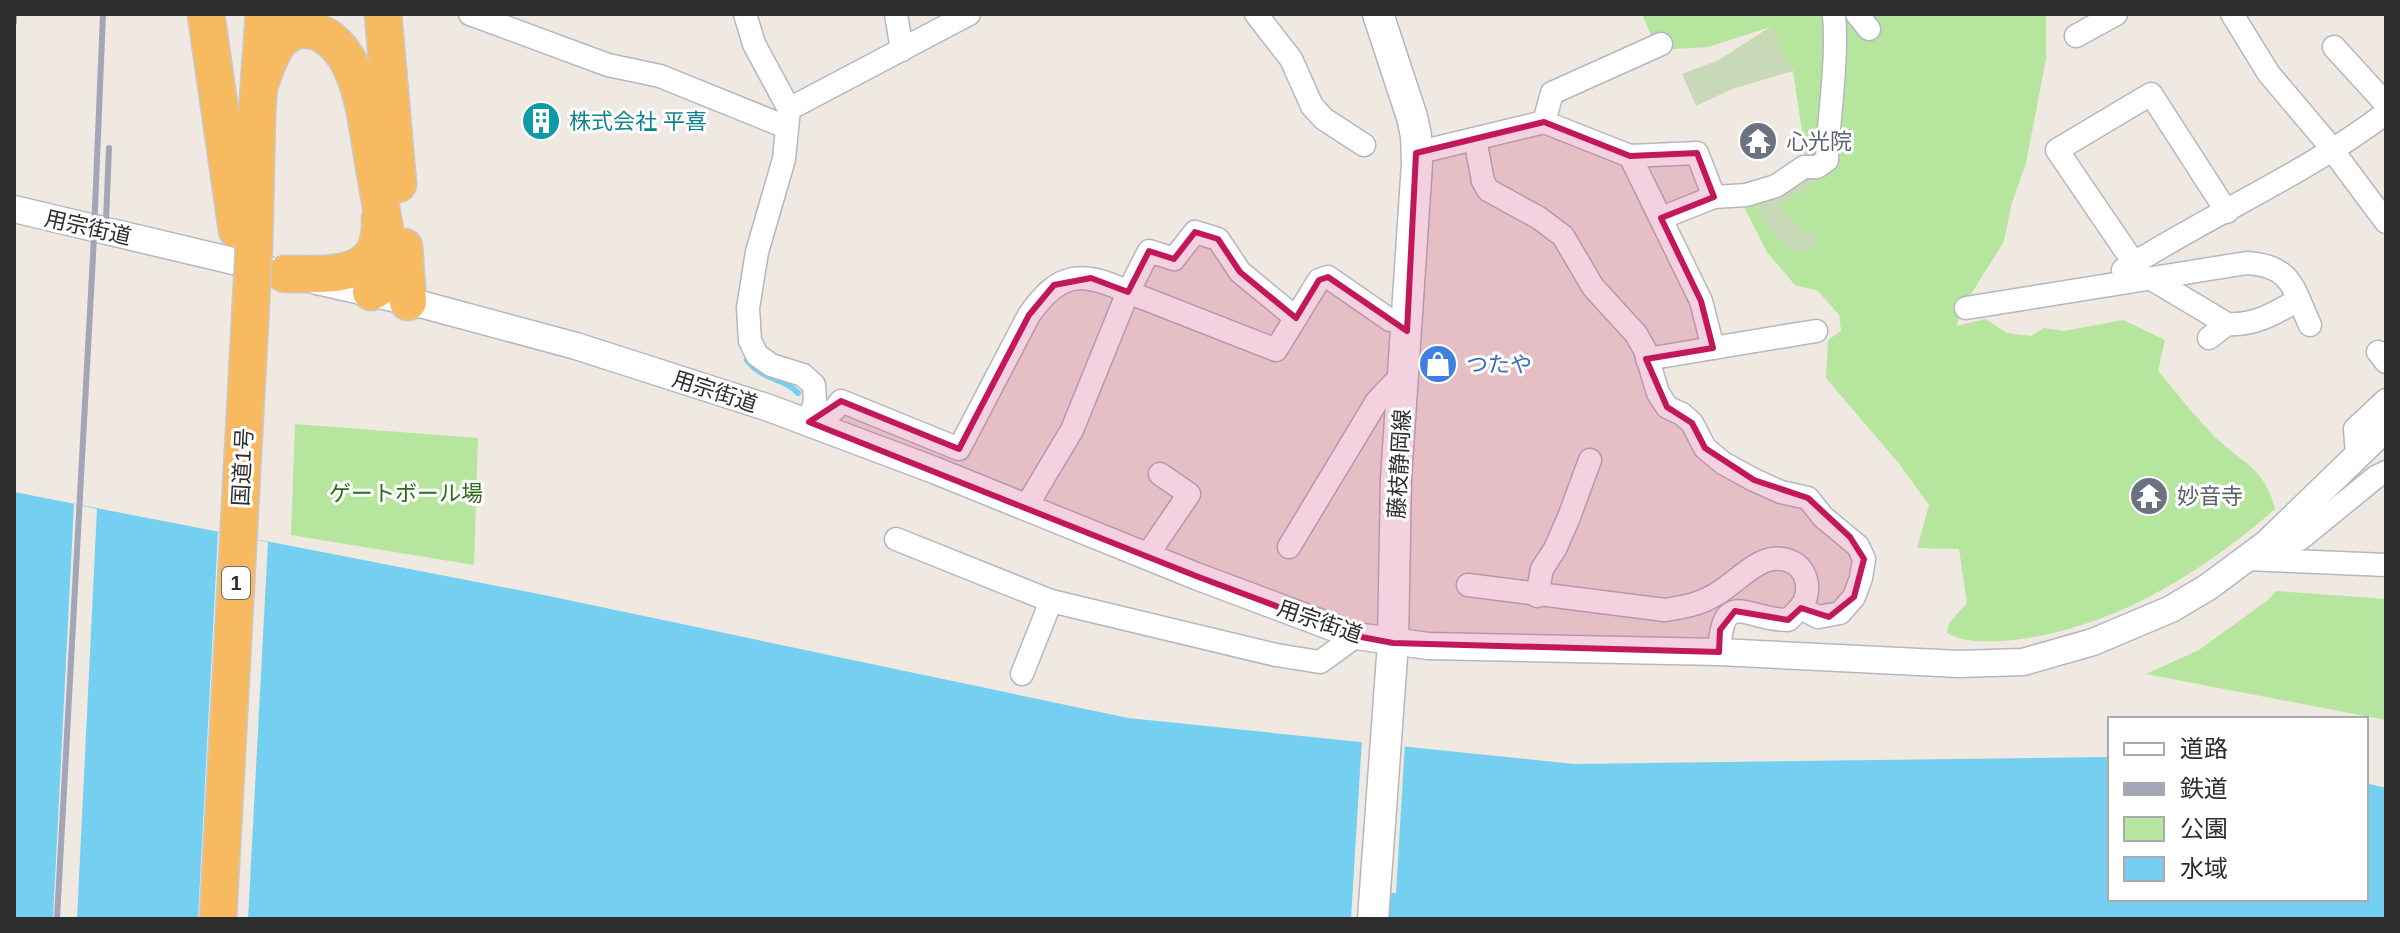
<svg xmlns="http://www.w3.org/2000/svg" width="2400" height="933" viewBox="0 0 2400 933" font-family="Helvetica,'Noto Sans JP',sans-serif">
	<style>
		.green { fill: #b6e59e }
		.cemetery { fill: #c8d9b8 }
		.water { fill: #75cff0 }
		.pier { fill: #efe9e1 }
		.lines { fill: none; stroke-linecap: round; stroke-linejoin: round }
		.stream { stroke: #75cff0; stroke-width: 6 }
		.minor-casing { stroke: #b4b7c1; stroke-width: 25 }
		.tertiary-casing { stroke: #b4b7c1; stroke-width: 29 }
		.secondary-casing { stroke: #b4b7c1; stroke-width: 33 }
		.trunk-casing { stroke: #c9c9c9; stroke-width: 39 }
		.minor { stroke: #fff; stroke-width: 22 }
		.tertiary { stroke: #fff; stroke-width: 26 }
		.secondary { stroke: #fff; stroke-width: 30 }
		.trunk { stroke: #f8ba60; stroke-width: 36 }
		.rail { stroke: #a3a6b8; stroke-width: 6 }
		.trunk-bridge-casing { stroke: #c9c9c9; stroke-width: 39; stroke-linecap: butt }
		.trunk-bridge { stroke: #f8ba60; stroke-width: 36 }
		.marked { fill: #c2185b; fill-opacity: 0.2; stroke: #c2185b; stroke-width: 6; stroke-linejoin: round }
		.labels { text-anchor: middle; stroke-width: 6; stroke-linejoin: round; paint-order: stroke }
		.shield { fill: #fff; stroke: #6d6d6d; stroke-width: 2 }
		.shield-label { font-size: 20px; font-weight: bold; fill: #2e2e2e }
		.culture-label { font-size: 22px; fill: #0d838f; stroke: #fff; text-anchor: start }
		.worship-label { font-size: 22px; fill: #5b616d; stroke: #fff; text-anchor: start }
		.street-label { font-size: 22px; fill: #2e2e2e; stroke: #fff }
		.shop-label { font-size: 22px; fill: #366cbe; stroke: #fff; text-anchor: start }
		.park-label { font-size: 22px; fill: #2c6e1b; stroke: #fff }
	</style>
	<rect width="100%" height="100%" fill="#efe9e1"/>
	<g class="green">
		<path d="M1642 14H2046V59L2026 163 2011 206 2004 241 1965 304 1956 326 1985 319 2007 333 2031 336 2044 328 2064 331 2123 320 2165 340 2158 371C2177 393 2195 417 2216 438 2243 464 2264 467 2275 509 2202 573 2112 629 2013 640 1990 642 1968 644 1947 633L1949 623 1967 603 1959 549 1917 548 1929 505 1900 465 1826 378 1828 340 1841 331 1839 315 1818 291 1795 285 1767 252 1738 195 1800 166 1805 151 1793 71 1770 27 1708 47 1657 50Z"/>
		<path d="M295 424 478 438 474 565 291 535Z"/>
		<path d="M2276 591 2386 599V720L2146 674 2199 650 2268 600Z"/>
	</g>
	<g class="cemetery">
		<path d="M1770 27 1793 71 1732 89 1696 106 1682 74 1719 60Z"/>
		<path d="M1809 172 1815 182 1780 205 1797 226 1821 238 1805 254C1774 242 1773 233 1755 208Z"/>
	</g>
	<path class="water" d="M14 492 544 595 1128 718 1574 764 2110 757V899H2366V783L2386 788V919H14Z"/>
	<g class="pier">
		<path d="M74 504 97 509 77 919H53Z"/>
		<path d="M218 532 268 542 248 919H198Z"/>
		<path d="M1362 738 1405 743 1396 893H1388L1386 919H1351Z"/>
	</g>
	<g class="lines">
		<path class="stream" d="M747 360C765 382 784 377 798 393"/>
		<defs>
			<g id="minor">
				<path d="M470 14 608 65 660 76 786 127"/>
				<path d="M745 14 754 44 789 109 784 159 757 252 748 308 750 341 757 355 771 365 803 375 814 385 815 401 809 422"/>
				<path d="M896 14 902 50"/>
				<path d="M1256 14 1291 59 1312 106 1324 119 1364 145"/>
				<path d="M1857 14 1869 29"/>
				<path d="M2232 14 2269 74 2324 139 2386 222"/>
				<path d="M2076 36 2116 14"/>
				<path d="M2334 47 2386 104"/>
				<path d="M789 109 969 14"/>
				<path d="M1544 122 1552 93 1661 44"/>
				<path d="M1475 139 1483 181 1488 190 1539 218 1563 236 1593 287 1636 334 1645 350 1658 393 1667 407 1682 414 1692 423 1705 448 1723 463 1754 480 1781 492 1808 498 1823 517 1858 546 1864 559 1861 578 1854 597 1840 613 1818 617 1801 608"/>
				<path d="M1416 153 1544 122 1630 156 1701 301 1713 348 1647 359"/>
				<path d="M1630 156 1697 153 1714 197 1661 218"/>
				<path d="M1714 197 1746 195 1776 186 1804 167H1817L1827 160C1829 111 1838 62 1834 14"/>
				<path d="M2134 263 2057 150 2151 94 2227 212"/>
				<path d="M2123 270C2209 215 2304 175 2386 113"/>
				<path d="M2150 278 2227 324"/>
				<path d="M1966 308 2247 263C2293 266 2293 289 2310 325"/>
				<path d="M1296 318 1240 272 1218 239 1195 232 1174 259 1149 251 1128 292 1276 350 1319 280 1328 277 1390 320 1407 323"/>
				<path d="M2209 338 2227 324C2254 326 2276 313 2298 300"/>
				<path d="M1713 348 1816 331"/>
				<path d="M2378 352 2386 362"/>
				<path d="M809 422 834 410 841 401 959 449 1029 315C1059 272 1081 270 1128 292L1072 430 1026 507"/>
				<path d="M2357 455 2355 429 2386 400"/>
				<path d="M896 539 1051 601"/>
				<path d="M2266 544 2286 545 2300 539 2376 477 2386 472"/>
				<path d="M1289 547 1377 401 1393 384 1403 379"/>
				<path d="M1146 557 1189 494 1160 474"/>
				<path d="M2246 559 2386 565"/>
				<path d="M1468 585 1665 610C1682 607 1698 605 1713 596 1739 583 1762 546 1794 563 1803 568 1808 580 1807 590 1807 603 1797 612 1788 620 1746 620 1723 586 1719 652"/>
				<path d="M1537 596 1542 569 1555 549 1569 517 1590 460"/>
				<path d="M1022 674 1051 601 1276 655 1320 662 1356 636"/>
			</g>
			<g id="tertiary">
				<path d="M14 209 267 269"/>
				<path d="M317 281 424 305 576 346 769 408 934 470 1196 576 1356 636 1428 646 1719 652 1959 664 2023 662 2093 642 2171 609 2208 587 2266 544 2386 428"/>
			</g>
			<path id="secondary" d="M1373 919 1393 643 1396 479 1417 163 1416 136 1412 117 1378 14"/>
			<g id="trunk">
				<path d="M206 14 237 230"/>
				<path d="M383 14 398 184"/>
				<path d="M260 83C269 60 277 26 309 30 325 32 339 45 347 59 363 87 367 123 372 154 378 191 385 227 390 264 389 278 384 286 371 292"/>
				<path d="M254 246 257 113 264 14"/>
				<path d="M404 247 408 302"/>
				<path d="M285 274C329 274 383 281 380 219"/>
			</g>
		</defs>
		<use href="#minor" class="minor-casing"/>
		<use href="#tertiary" class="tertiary-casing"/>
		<use href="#secondary" class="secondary-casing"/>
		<use href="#trunk" class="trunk-casing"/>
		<use href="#minor" class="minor"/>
		<use href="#tertiary" class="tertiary"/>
		<use href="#secondary" class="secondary"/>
		<use href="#trunk" class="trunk"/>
		<g class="rail">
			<path d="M14 22V14"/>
			<path d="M106 220 109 148"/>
			<path d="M57 919 93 256 103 14"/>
		</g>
		<defs>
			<path id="trunk-bridge" d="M218 919 254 246"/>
		</defs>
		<use href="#trunk-bridge" class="trunk-bridge-casing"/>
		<use href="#trunk-bridge" class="trunk-bridge"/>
	</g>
	<path class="marked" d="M1544 122 1630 156 1697 153 1714 197 1661 218 1701 301 1713 348 1646 359 1667 407 1692 423 1705 448 1754 480 1808 498 1850 537 1864 559 1854 597 1829 617 1801 608 1788 620 1735 611 1720 630 1719 652 1393 643 1356 636 1196 576 809 422 841 401 959 449 1029 315 1054 285 1091 278 1128 292 1149 251 1174 259 1195 232 1218 239 1240 272 1296 318 1319 280 1328 277 1407 331 1416 153Z"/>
	<defs>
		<symbol id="building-disc" viewBox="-11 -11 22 22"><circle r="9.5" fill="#0f9aa8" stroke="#fff"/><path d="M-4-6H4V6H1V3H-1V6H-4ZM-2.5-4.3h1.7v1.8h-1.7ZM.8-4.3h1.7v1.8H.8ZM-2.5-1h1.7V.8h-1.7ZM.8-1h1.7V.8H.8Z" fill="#fff"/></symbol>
		<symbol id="temple-disc" viewBox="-11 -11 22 22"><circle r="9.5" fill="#6b7280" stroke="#fff"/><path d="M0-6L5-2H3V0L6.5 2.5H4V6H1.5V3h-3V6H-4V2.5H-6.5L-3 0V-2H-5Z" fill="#fff"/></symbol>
		<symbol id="shop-disc" viewBox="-11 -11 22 22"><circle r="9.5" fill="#3f7fe0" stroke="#fff"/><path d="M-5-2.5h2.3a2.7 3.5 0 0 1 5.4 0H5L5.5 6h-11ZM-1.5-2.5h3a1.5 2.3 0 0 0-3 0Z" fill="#fff"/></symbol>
	</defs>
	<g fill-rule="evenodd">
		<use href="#building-disc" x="519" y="99" width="44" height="44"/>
		<use href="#temple-disc" x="1736" y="119" width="44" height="44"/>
		<use href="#shop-disc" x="1416" y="342" width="44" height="44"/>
		<use href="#temple-disc" x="2127" y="474" width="44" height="44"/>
	</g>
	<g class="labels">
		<rect class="shield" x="222" y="567" width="28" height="32" rx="6"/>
		<g class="shield-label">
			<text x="236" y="590">1</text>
		</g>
		<g class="culture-label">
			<text x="569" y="129">株式会社 平喜</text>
		</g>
		<g class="worship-label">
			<text x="1786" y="149">心光院</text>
			<text x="2177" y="504">妙音寺</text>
		</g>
		<g class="street-label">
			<text transform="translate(88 227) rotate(13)" y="8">用宗街道</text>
			<text transform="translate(715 391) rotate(18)" y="8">用宗街道</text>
			<text transform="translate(1399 464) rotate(-87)" y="8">藤枝静岡線</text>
			<text transform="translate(242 467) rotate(-87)" y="8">国道1号</text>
			<text transform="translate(1320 621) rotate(19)" y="8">用宗街道</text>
		</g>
		<g class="shop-label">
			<text x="1466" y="372">つたや</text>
		</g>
		<g class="park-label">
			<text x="406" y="501">ゲートボール場</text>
		</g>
	</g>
	<rect width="2400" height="933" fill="none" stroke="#2e2e2e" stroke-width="32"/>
	<rect x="2108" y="717" width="260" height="184" fill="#ffffff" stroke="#ababab" stroke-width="2"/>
	<rect x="2124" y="743" width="40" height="12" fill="#ffffff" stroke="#ababab" stroke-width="2"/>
	<text x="2180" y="757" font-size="24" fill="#2e2e2e">道路</text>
	<rect x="2124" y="783" width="40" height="12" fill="#a3a6b8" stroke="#ababab" stroke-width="2"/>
	<text x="2180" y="797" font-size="24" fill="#2e2e2e">鉄道</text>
	<rect x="2124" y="817" width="40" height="24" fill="#b6e59e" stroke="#ababab" stroke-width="2"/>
	<text x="2180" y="837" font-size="24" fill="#2e2e2e">公園</text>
	<rect x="2124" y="857" width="40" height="24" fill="#75cff0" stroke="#ababab" stroke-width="2"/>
	<text x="2180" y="877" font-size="24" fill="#2e2e2e">水域</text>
</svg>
